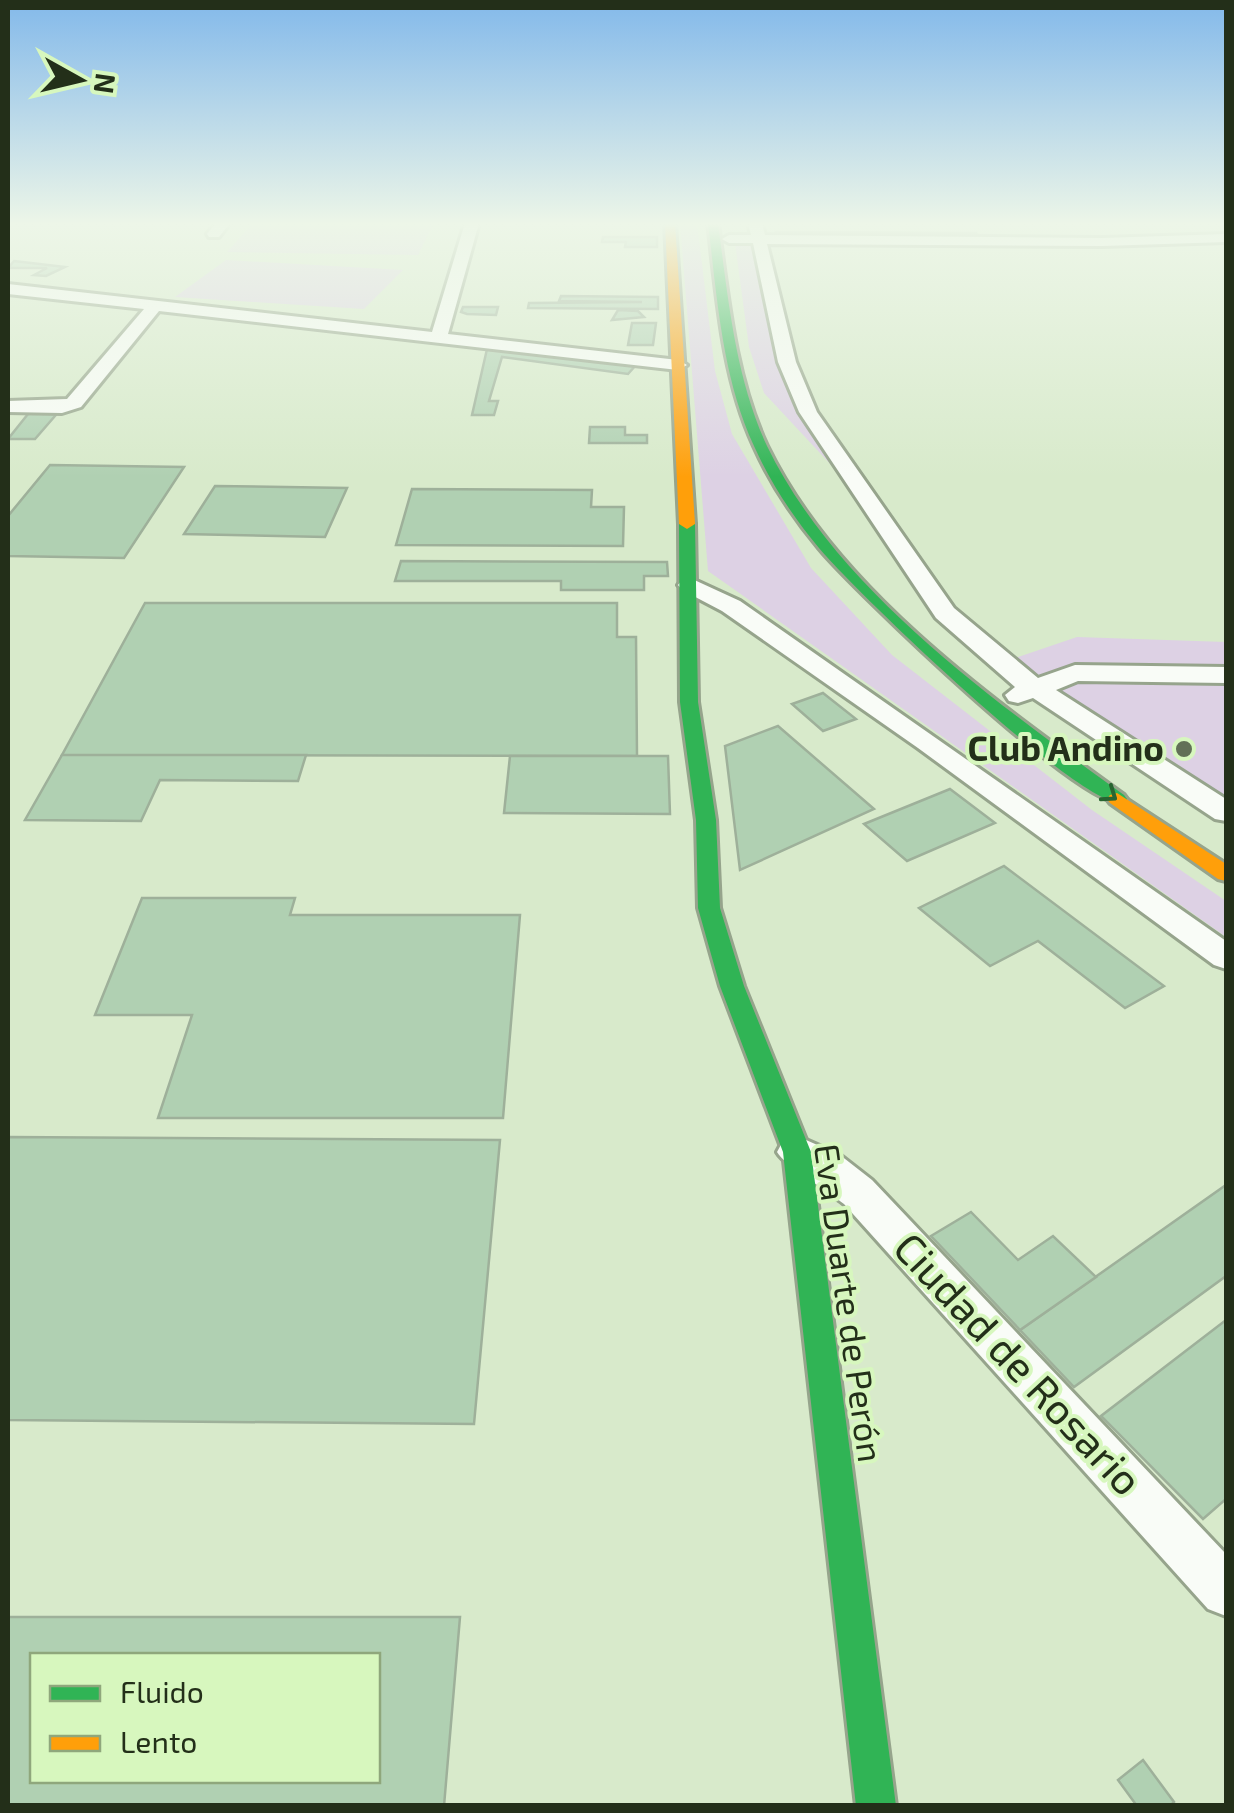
<svg xmlns="http://www.w3.org/2000/svg" width="1234" height="1813" viewBox="0 0 1234 1813" font-family="'Exo 2',sans-serif">
	<style>
		.green { fill: #ddd1e4 }
		.building { fill: #b0d0b2; stroke: #9eb09a; stroke-width: 2.5; fill-rule: evenodd }
		.lines { fill: none; stroke-linecap: round; stroke-linejoin: round }
		.street-casing { stroke: #96a48c; stroke-width: 6 }
		.fast-casing { stroke: #96a48c; stroke-width: 6 }
		.slow-casing { stroke: #96a48c; stroke-width: 6 }
		.street { fill: #f9fcf7; fill-rule: evenodd }
		.fast { fill: #30b455; fill-rule: evenodd }
		.slow { fill: #ff9f0a; fill-rule: evenodd }
		.oneway { stroke: #286431 }
		.poi-dot { fill: #627057; stroke: #d7f7be; stroke-width: 4 }
		.labels { text-anchor: middle; stroke-width: 8; stroke-linejoin: round; paint-order: stroke }
		.poi-label { font-size: 35px; font-weight: bold; fill: #232f19; stroke: #d7f7be; text-anchor: end }
		.street-label { font-size: 35px; fill: #232f19; stroke: #d7f7be }
		.near-street-label { font-size: 42px; fill: #232f19; stroke: #d7f7be }
	</style>
	<rect width="100%" height="100%" fill="#d8eacb"/>
	<g class="green">
		<path d="M253 223H434L418 255 227 252Z"/>
		<path d="M680 223H697L715 371 732 434 811 568 892 655 1092 810 1226 901V937L708 571Z"/>
		<path d="M735 243H754L781 368 794 401 834 468 764 393 749 347Z"/>
		<path d="M226 260 403 270 364 309 175 297Z"/>
		<path d="M1077 637 1226 642V803L1058 696 1012 659Z"/>
	</g>
	<g class="building">
		<path d="M776 232 976 233 980 238H778Z"/>
		<path d="M603 237H657V247H625L626 242H602Z"/>
		<path d="M14 261 65 267 46 276 34 275 47 268H8Z"/>
		<path d="M561 296 658 297V309L528 308 529 303 642 302 559 301Z"/>
		<path d="M463 307H498L496 315 467 314 461 312Z"/>
		<path d="M618 310 638 311 644 317 612 320Z"/>
		<path d="M632 323H656L653 345H628Z"/>
		<path d="M487 349 636 365 628 374 502 357 489 401H498L494 415H472Z"/>
		<path d="M32 409H61L35 439H8Z"/>
		<path d="M590 427H625V435H647V443H589Z"/>
		<path d="M50 465 184 467 124 558 8 556V516Z"/>
		<path d="M215 486 347 488 325 537 184 534Z"/>
		<path d="M412 489 592 490 591 507H624L623 546 396 545Z"/>
		<path d="M401 561 667 562 668 576H644V590H561V581H395Z"/>
		<path d="M145 603H617V637H636L637 756 62 755Z"/>
		<path d="M823 693 856 719 823 731 792 704Z"/>
		<path d="M778 726 874 809 740 870 725 746Z"/>
		<path d="M62 755H306L298 781 160 780 141 821 25 820Z"/>
		<path d="M510 756H668L670 814 504 813Z"/>
		<path d="M950 789 995 823 907 861 864 824Z"/>
		<path d="M1004 866 1164 986 1125 1008 1038 941 990 966 919 908Z"/>
		<path d="M142 898H295L290 915H520L503 1118H158L192 1015H95Z"/>
		<path d="M8 1137 500 1140 474 1424 8 1420Z"/>
		<path d="M1226 1185V1276L1074 1387 1020 1330Z"/>
		<path d="M971 1212 1018 1260 1053 1236 1096 1277 1020 1330 931 1236Z"/>
		<path d="M1226 1320V1499L1203 1519 1101 1416Z"/>
		<path d="M8 1617H460L444 1806H8ZM32 1656H378V1780H32Z"/>
		<path d="M1143 1760 1174 1802 1170 1806H1137L1118 1780Z"/>
	</g>
	<g class="lines">
		<defs>
			<g id="street">
				<path d="M216 223H230L219 237H209L207 234Z"/>
				<path d="M465 223H479L448 334 678 360 687 365 678 370 159 311 81 407 62 413 8 412V401L67 399 144 309 8 294V284L432 332Z"/>
				<path d="M748 223H762L765 235 1102 238 1226 234V242L1102 246 767 244 796 362 817 412 954 608 1038 678 1075 665 1226 667V683L1078 681 1056 690 1226 799V821L1215 819 1033 698 1018 703 1009 701 1005 695 1015 687 936 618 799 412 778 362 753 243H729L722 239 729 235H751Z"/>
				<path d="M690 578 740 601 1226 941V969L1214 965 918 748 722 611 682 590 678 585 682 580Z"/>
				<path d="M797 1136 840 1155 872 1180 1226 1554V1616L1208 1609 844 1204C828 1191 784 1165 777 1152L783 1141Z"/>
			</g>
			<g id="fast">
				<path d="M708 223H718C728 297 735 377 767 446 837 591 997 703 1124 795L1127 799 1124 803C1085 813 852 588 819 548 793 517 770 482 754 446 722 377 717 297 708 223Z"/>
				<path d="M687 519 695 524 698 702 716 820 720 908 744 986 811 1152 896 1806H856L783 1152 720 986 698 908 696 820 680 702 679 524Z"/>
			</g>
			<g id="slow">
				<path d="M665 223H675L695 524 687 529 679 524Z"/>
				<path d="M1117 793 1226 864V881L1218 879 1110 803 1107 799 1110 795Z"/>
			</g>
		</defs>
		<use href="#street" class="street-casing"/>
		<use href="#fast" class="fast-casing"/>
		<use href="#slow" class="slow-casing"/>
		<use href="#street" class="street"/>
		<use href="#fast" class="fast"/>
		<use href="#slow" class="slow"/>
	</g>
	<defs><path id="oneway-chevron" d="M-2-3.5L2.5 0L-2 3.5" fill="none" stroke-width="1.6" stroke-linecap="round" stroke-linejoin="round" transform="scale(2.5)"/></defs>
	<use class="oneway" href="#oneway-chevron" transform="translate(1110 795) rotate(35)"/>
	<linearGradient id="sky" x2="0" y2="1"><stop stop-color="#83b9ea"/><stop offset="0.47" stop-color="#edf6e8"/><stop offset="1" stop-color="#edf6e8" stop-opacity="0"/></linearGradient>
	<rect width="1234" height="477" fill="url(#sky)"/>
	<circle class="poi-dot" cx="1184" cy="749" r="10"/>
	<g class="labels">
		<g class="poi-label">
			<text x="1164" y="761">Club Andino</text>
		</g>
		<g class="street-label">
			<text transform="translate(848 1303) rotate(82)" y="12">Eva Duarte de Perón</text>
		</g>
		<g class="near-street-label">
			<text transform="translate(1018 1364) rotate(47)" y="15">Ciudad de Rosario</text>
		</g>
	</g>
	<rect width="1234" height="1813" fill="none" stroke="#232f19" stroke-width="20"/>
	<rect x="30" y="1653" width="350" height="130" fill="#d7f7be" stroke="#8fa77c" stroke-width="2.5"/>
	<rect x="50" y="1686" width="50" height="15" fill="#30b455" stroke="#8fa77c" stroke-width="2.5"/>
	<text x="120" y="1703" font-size="30" fill="#232f19">Fluido</text>
	<rect x="50" y="1736" width="50" height="15" fill="#ff9f0a" stroke="#8fa77c" stroke-width="2.5"/>
	<text x="120" y="1753" font-size="30" fill="#232f19">Lento</text>
	<g transform="translate(80 80) rotate(98)" stroke="#d7f7be" stroke-width="8" paint-order="stroke">
	<path d="M0-8L18 38L0 25L-18 38Z" fill="#232f19"/>
	<text y="-15" font-size="28" font-weight="bold" text-anchor="middle" fill="#232f19">N</text>
	</g>
</svg>
